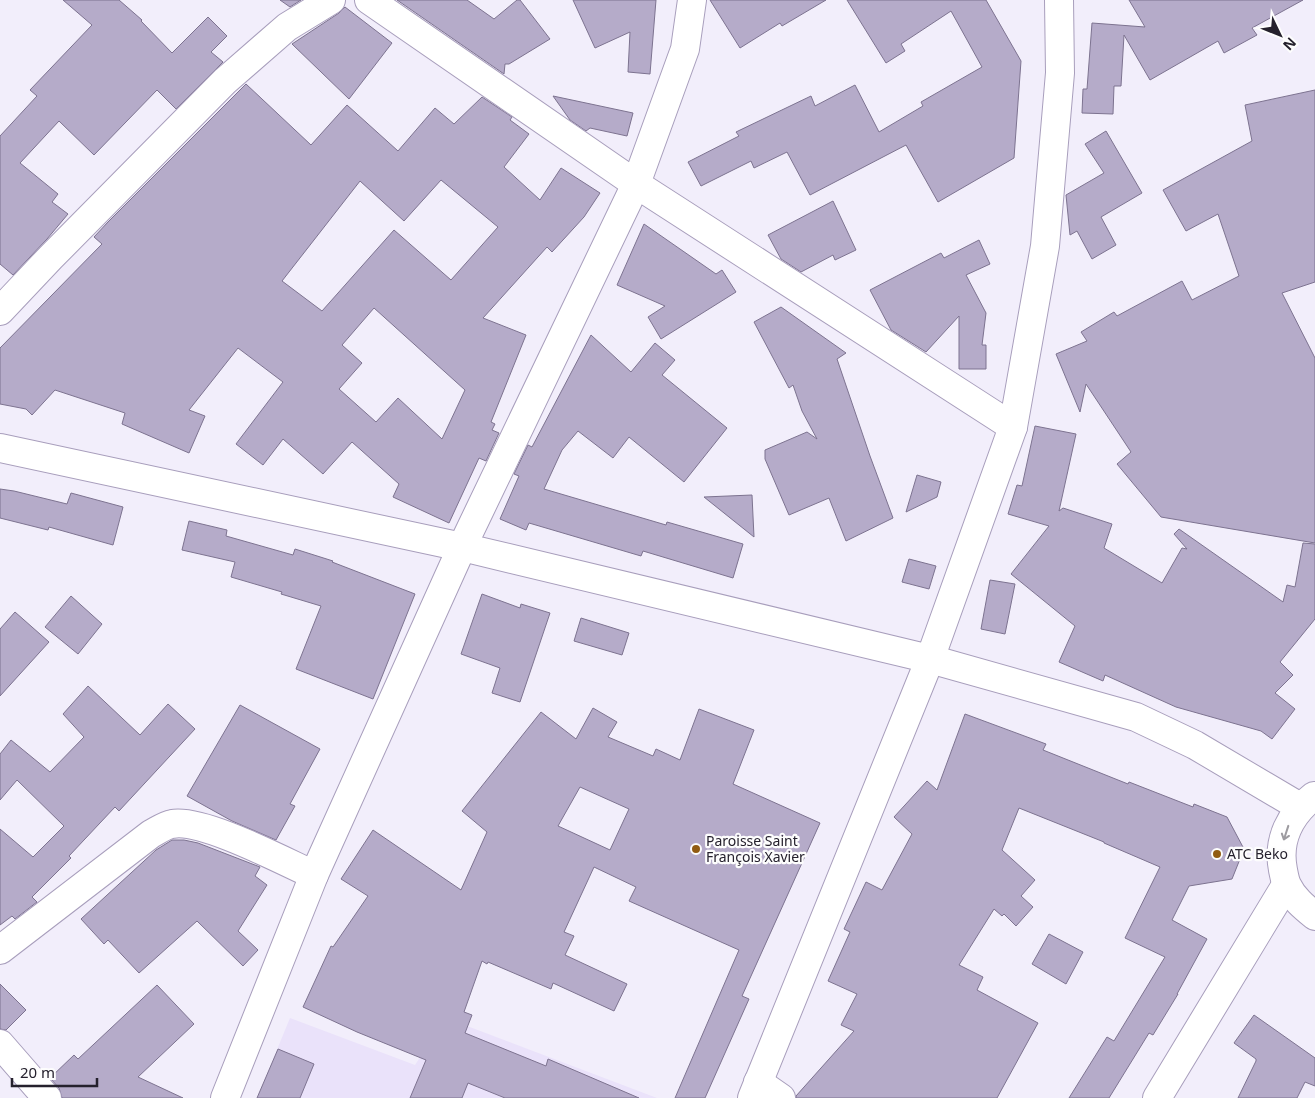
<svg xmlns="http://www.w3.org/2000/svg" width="1315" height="1098" viewBox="0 0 1315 1098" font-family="'Noto Sans',sans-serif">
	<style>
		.built { fill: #eae2fa }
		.building { fill: #b5abc9; stroke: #7d7390; fill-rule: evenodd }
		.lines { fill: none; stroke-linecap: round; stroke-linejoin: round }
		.street-casing { stroke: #a89ebc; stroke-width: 30 }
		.secondary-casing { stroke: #a89ebc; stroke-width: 30 }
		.street { stroke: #fff; stroke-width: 28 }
		.secondary { stroke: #fff; stroke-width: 28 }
		.oneway { stroke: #9d9ba0 }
		.poi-dot { fill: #915b11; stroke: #fdfdfd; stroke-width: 2 }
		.labels { text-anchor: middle; stroke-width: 4.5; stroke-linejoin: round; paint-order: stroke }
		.poi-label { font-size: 14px; fill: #25212d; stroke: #fdfdfd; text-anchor: start }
	</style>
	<rect width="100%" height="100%" fill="#f2eefb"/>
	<path class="built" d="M290 1018 415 1065 446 1018 657 1098H257Z"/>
	<g class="building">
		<path d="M63 0H119L142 20 141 21 172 53 208 17 227 36 211 52 223 62 176 109 157 90 94 155 59 121 20 163 58 194 52 202 68 214 47 239 13 275 0 264V136L37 96 30 90 92 25Z"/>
		<path d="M280 0H301L290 7Z"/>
		<path d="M397 0H467L494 19 517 0H520L550 39 509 64H505L504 74Z"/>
		<path d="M573 0H656L650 74 628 72 630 32 595 48Z"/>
		<path d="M710 0H826L782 26 780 23 740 48Z"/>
		<path d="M847 0H986L1021 61 1014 158 938 202 906 145 810 195 787 152 754 168 751 161 701 186 688 162 739 136 736 132 811 96 815 106 855 85 879 132 923 106 921 102 982 67 951 11 901 44 905 51 886 63Z"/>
		<path d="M1129 0H1303L1252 28 1257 35 1224 53 1218 41 1150 80 1124 35 1121 86H1114L1113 114 1082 113 1083 89H1087L1092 23 1145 27Z"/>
		<path d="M345 7 392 43 349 99 292 44 339 13Z"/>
		<path d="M246 84 311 145 347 105 398 151 435 108 454 124 482 97 512 117 510 120 529 134 504 167 540 200 561 168 600 193 584 217 552 252 547 247 483 318 526 335 491 422 495 424 492 430 499 433 486 461 479 458 449 523 393 497 399 484 352 442 323 474 283 439 263 465 236 444 283 382 238 348 189 410 205 416 189 453 122 424 125 413 55 390 32 415 26 409 0 404V348L102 244 94 237 108 222ZM441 180 498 227 451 280 394 230 322 311 282 281 360 181 404 221ZM374 308 465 390 442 439 398 398 376 422 339 389 362 363 342 345Z"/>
		<path d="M1315 90V282L1282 293 1315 358V543L1161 517 1117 464 1131 452 1086 384 1080 412 1056 354 1087 341 1081 332 1114 312 1117 316 1182 281 1192 300 1239 276 1218 214 1186 231 1163 190 1252 141 1245 105Z"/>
		<path d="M553 96 633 113 627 136 590 128 586 131 570 120Z"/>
		<path d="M1106 131 1142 193 1101 217 1116 245 1092 259 1077 231 1070 235 1066 195 1104 173 1085 144Z"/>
		<path d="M833 201 856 250 835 260 833 255 801 272 781 259 768 235Z"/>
		<path d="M644 224 716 274 722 270 736 292 661 339 648 317 665 306 617 285Z"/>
		<path d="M979 240 990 264 966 275 986 313 982 345H986V369H959V316L926 352 891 330 870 290 941 253 944 258Z"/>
		<path d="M781 307 846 353 837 359 870 456 893 518 846 541 829 498 789 515 765 459V450L807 432 817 439 802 411 793 385 789 388 754 322Z"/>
		<path d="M591 335 631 372 655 343 675 360 662 375 727 428 684 482 629 437 613 458 578 431 562 450 544 489 666 525 667 522 743 544 733 578 643 551 641 556 529 523 526 530 500 519 519 476 514 474 528 445 532 447Z"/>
		<path d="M1035 426 1076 434 1059 511 1063 508 1112 524 1104 548 1162 583 1182 548 1187 549 1174 534 1179 529 1283 602 1287 585 1295 587 1303 543 1315 544V619L1280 662 1293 675 1275 693 1295 709 1272 739 1261 731 1176 707 1105 675 1103 681 1059 662 1075 626 1011 574 1049 526 1008 514 1017 485 1022 486Z"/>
		<path d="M917 475 941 482 937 497 906 512Z"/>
		<path d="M0 489 14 491 67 504 71 493 123 507 113 545 49 527 48 530 0 518Z"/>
		<path d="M752 495 754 537 704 497Z"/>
		<path d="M189 521 227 530 226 536 293 555 295 549 333 561 332 562 415 594 373 699 296 669 321 606 281 594 282 592 231 577 235 562 182 550Z"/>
		<path d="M909 559 936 566 929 589 902 582Z"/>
		<path d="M990 580 1015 584 1005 634 981 629Z"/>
		<path d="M482 594 520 608 521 604 550 613 520 702 492 693 500 668 461 654Z"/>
		<path d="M71 596 102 624 78 654 45 627Z"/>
		<path d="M15 612 49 642 0 696V629Z"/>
		<path d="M581 618 629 633 622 655 574 641Z"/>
		<path d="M88 686 140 735 168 704 195 729 119 811 115 807 69 856 71 858 32 897 37 902 15 919 12 916 0 925V829L33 857 64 826 17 780 0 800V754L11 740 50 772 84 737 63 714Z"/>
		<path d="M240 705 320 749 290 804 295 806 276 840 232 821 187 796Z"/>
		<path d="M593 708 617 722 608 737 653 756 656 749 680 760 699 709 754 730 733 784 820 823 742 996 749 999 705 1098H675L739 950 629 901 636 887 594 867 564 932 574 936 565 955 627 984 614 1011 553 983 551 989 488 962 487 964 482 961 464 1012 472 1015 465 1033 546 1066 548 1059 639 1098H505L468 1083 462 1098H410L426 1060 357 1032 303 1007 331 946 333 947 368 896 341 879 373 830 461 890 487 832 462 811 541 712 576 739ZM580 787 629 809 610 850 558 826Z"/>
		<path d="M965 714 1046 744 1043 750 1128 784 1129 782 1193 807 1194 804 1227 817 1244 849 1232 879 1189 886 1172 920 1207 939 1177 994H1178L1153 1035 1149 1033 1109 1098H1069L1107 1037 1114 1041 1165 957 1125 938 1160 867 1104 843V842L1019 808 1002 850 1035 880 1021 896 1033 907 1016 926 1004 914 1002 916 994 909 959 965 983 977 977 990 1038 1023 997 1098H796V1096L854 1031 841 1025 857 994 828 981 850 932 844 929 866 882 882 890 912 834 894 817 927 781 937 790Z"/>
		<path d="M172 840H184L198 843 260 867 255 876 267 885 238 931 258 950 243 966 197 921 139 973 108 940 104 944 81 919 156 850Z"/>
		<path d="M1049 934 1083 952 1066 984 1032 964Z"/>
		<path d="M0 984 26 1010 6 1030 0 1029Z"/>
		<path d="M157 985 194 1024 138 1077 183 1098H62L59 1088 50 1078 74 1055 78 1059Z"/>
		<path d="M1254 1015 1315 1058V1086L1305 1082 1297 1098H1238L1256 1061V1059L1234 1043Z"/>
		<path d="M278 1049 314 1064 300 1098H257Z"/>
	</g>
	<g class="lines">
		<defs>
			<g id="street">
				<path d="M369 0 636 184 1013 427"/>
				<path d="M0 311 51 257 225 81 287 27 331 0"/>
				<path d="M0 950 151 834C157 831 165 825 172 824 202 818 283 861 314 875"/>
				<path d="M0 1044 47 1098"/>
				<path d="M758 1082 781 1098"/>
				<path d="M225 1098 314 875 462 547 636 184 685 49 692 0"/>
				<path d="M752 1098 930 659 1013 427 1045 246 1060 73 1059 0"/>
			</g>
			<g id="secondary">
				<path d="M0 448 462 547 930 659 1136 717 1195 745 1300 807"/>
				<path d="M1314 796C1290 814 1277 840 1283 870 1284 875 1285 881 1287 885 1293 898 1304 907 1315 916"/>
				<path d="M1157 1098 1286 885"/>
			</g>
		</defs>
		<use href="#street" class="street-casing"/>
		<use href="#secondary" class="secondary-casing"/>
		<use href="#street" class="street"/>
		<use href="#secondary" class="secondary"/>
	</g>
	<defs><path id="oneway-shaft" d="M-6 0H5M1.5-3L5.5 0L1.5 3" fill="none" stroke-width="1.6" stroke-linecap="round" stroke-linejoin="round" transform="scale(1.25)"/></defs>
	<use class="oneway" href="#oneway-shaft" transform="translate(1286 833) rotate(108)"/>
	<g class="poi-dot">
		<circle cx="696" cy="849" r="5"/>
		<circle cx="1217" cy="854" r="5"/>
	</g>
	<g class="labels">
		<g class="poi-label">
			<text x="706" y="846">Paroisse Saint<tspan x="706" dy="16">François Xavier</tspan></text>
			<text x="1227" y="859">ATC Beko</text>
		</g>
	</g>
	<g transform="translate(1280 35) rotate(133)" stroke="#fdfdfd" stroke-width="4" paint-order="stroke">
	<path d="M0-4L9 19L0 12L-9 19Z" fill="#25212d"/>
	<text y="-8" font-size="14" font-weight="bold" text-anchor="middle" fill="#25212d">N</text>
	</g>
	<path d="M12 1078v8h85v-8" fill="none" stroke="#25212d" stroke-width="2.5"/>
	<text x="20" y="1078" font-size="15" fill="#25212d" stroke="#fdfdfd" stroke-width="4" paint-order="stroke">20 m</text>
</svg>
